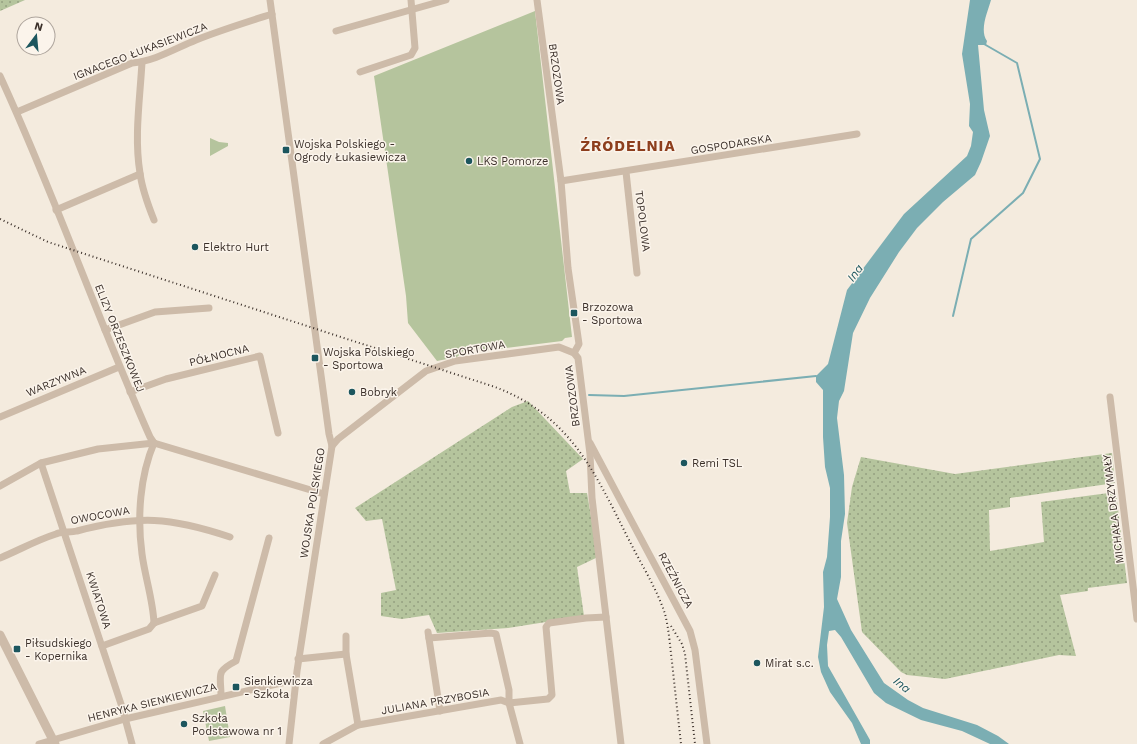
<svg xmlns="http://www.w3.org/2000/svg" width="1137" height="744" viewBox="0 0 1137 744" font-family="'Work Sans',sans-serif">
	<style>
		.park { fill: #b5c49d }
		.garden { fill: url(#garden-dots) }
		.water { fill: #7baeb3 }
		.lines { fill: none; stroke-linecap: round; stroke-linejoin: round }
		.stream { stroke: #7baeb3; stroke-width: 2 }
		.minor { stroke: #cdbba9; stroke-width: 7 }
		.tertiary { stroke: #cdbba9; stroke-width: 9 }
		.rail { stroke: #3a2f29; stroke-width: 2; stroke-dasharray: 1 3; stroke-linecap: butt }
		.poi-dot { fill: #1c565e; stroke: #fbf4eb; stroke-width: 1.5 }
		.labels { text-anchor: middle; stroke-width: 3; stroke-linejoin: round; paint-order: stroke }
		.street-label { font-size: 11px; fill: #3a2f29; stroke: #fbf4eb }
		.poi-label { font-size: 11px; fill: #3a2f29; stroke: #fbf4eb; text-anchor: start }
		.water-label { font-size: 12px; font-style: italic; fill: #1c565e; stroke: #fbf4eb }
		.district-label { font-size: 15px; font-weight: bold; letter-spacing: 1px; fill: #8d3e1d; stroke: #fbf4eb }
	</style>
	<defs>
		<pattern id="garden-dots" width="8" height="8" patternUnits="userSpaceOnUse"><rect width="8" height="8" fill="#b5c49d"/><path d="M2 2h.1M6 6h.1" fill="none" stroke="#94a080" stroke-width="1.8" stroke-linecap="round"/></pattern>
	</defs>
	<rect width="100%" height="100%" fill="#f4ebde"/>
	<g class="park">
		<path d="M535 11 572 337 565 338 562 341 481 351 476 346 470 344 457 357 437 361 408 323 406 296 374 76Z"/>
		<path d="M210 138 219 142 228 143V146L210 156Z"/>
		<path d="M225 706 230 737 209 741 203 711Z"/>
	</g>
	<g class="garden">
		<path d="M0 0H25L0 11Z"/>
		<path d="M528 401 583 459 566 471 570 493H587L598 557 577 567 584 616 508 628 437 633 429 615 402 619 381 616V593L396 590 382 519 366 521 355 508 512 407Z"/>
		<path d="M1112 453 1115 483 1010 498V507L989 510 990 551 1044 542 1041 502 1116 492 1127 583 1088 588V591L1060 595 1076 656 1059 655 945 679 907 675 901 672 862 632 847 523 852 487 861 457 955 474Z"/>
	</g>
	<path class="water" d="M970 0H991C988 11 979 30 987 41L986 45H978L984 110 990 136 981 162 975 175 943 202 917 228 899 252 870 298 853 333 844 391 839 401 837 418 844 475 845 514 841 541V577L837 599 851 630 884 683 908 700 923 708 977 725 998 736 1009 744H990L962 731 921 720 886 703 874 693 841 637 835 630 829 631 827 645 828 666 870 740V744H861L852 723 830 692 821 672 818 657 824 607 823 572 827 557 830 517V488L825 467 823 437V390L816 382V376L828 364 847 290 904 214 967 156 971 146 973 132 969 126 970 104 962 54Z"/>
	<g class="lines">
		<g class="stream">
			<path d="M953 316 971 239 1023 193 1040 159 1017 63 984 44"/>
			<path d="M589 395 624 396 816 376"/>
		</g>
		<g class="minor">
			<path d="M270 0 329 434 332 446 297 671 289 744"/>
			<path d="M537 0 561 181 568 268 579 344 574 353"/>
			<path d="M336 31 446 0"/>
			<path d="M142 62C140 99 134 137 140 173 142 189 148 205 154 220"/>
			<path d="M360 72 411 55 415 48 411 0"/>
			<path d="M0 76C55 195 97 318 150 437L154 443 324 494"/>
			<path d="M17 112 132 63C155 61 174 49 196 40 221 30 247 22 272 14"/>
			<path d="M626 172 637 273"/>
			<path d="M561 181 857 134"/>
			<path d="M56 210 140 174"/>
			<path d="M105 330 155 312 209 308"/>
			<path d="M130 392 166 379 260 356 278 433"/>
			<path d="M1110 397 1137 619"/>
			<path d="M0 417 119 367"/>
			<path d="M154 443C140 476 137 517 142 554 145 577 153 600 154 623"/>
			<path d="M590 443 690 631 695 650 707 744"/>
			<path d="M332 446 338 439 426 371 455 361 559 347 574 353 578 358 590 454 592 498 621 744"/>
			<path d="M41 463 122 707 132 744"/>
			<path d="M0 486 41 463 98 449 154 443"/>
			<path d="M0 558C19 550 37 540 56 534 63 531 70 533 77 531 139 515 170 517 230 537"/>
			<path d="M428 632 440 711"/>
			<path d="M346 636V654L358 725"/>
			<path d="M429 638 491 633 496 634 509 690V703L520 744"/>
			<path d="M102 646 149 629 154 623 202 606 215 575"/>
			<path d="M298 659 346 654"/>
			<path d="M221 696C221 674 215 672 236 661L269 538"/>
			<path d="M39 744 125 719 281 683 295 681"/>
			<path d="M323 744 358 725 501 700 509 703 548 699 552 695 546 627 549 623 586 618 606 617"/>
		</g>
		<path class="tertiary" d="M0 635 55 744"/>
		<g class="rail">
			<path d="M0 219 48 242 495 387C571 416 595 473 629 540 641 564 657 589 665 614 669 629 670 647 672 662 675 690 678 717 681 744"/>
			<path d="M671 626 682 644 685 654 695 744"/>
		</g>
	</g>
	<g class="poi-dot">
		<rect x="282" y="146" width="8" height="8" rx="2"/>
		<circle cx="469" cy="161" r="4"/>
		<circle cx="195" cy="247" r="4"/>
		<rect x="570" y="309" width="8" height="8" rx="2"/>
		<rect x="311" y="354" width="8" height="8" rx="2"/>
		<circle cx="352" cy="392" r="4"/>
		<circle cx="684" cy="463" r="4"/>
		<rect x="13" y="645" width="8" height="8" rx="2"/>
		<circle cx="757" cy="663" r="4"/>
		<rect x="232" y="683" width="8" height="8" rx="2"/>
		<circle cx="184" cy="724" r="4"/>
	</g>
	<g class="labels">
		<g class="street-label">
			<text transform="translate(140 51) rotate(-21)" y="4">IGNACEGO ŁUKASIEWICZA</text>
			<text transform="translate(557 74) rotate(82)" y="4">BRZOZOWA</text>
			<text transform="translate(731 144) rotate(-9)" y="4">GOSPODARSKA</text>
			<text transform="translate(643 221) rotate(83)" y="4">TOPOLOWA</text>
			<text transform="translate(120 338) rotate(68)" y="4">ELIZY ORZESZKOWEJ</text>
			<text transform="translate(475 349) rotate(-10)" y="4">SPORTOWA</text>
			<text transform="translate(219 355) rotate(-14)" y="4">PÓŁNOCNA</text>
			<text transform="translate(56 381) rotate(-22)" y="4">WARZYWNA</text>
			<text transform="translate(572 396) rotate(-97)" y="4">BRZOZOWA</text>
			<text transform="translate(312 503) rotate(-81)" y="4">WOJSKA POLSKIEGO</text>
			<text transform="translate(1113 509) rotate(-97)" y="4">MICHAŁA DRZYMAŁY</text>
			<text transform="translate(100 515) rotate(-10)" y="4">OWOCOWA</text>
			<text transform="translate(676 580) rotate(62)" y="4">RZEŹNICZA</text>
			<text transform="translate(99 600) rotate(72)" y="4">KWIATOWA</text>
			<text transform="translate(435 701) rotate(-10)" y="4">JULIANA PRZYBOSIA</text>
			<text transform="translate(152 702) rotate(-14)" y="4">HENRYKA SIENKIEWICZA</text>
		</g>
		<g class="poi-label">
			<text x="294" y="148">Wojska Polskiego -<tspan x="294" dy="13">Ogrody Łukasiewicza</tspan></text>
			<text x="477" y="165">LKS Pomorze</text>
			<text x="203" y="251">Elektro Hurt</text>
			<text x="582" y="311">Brzozowa<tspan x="582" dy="13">- Sportowa</tspan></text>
			<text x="323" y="356">Wojska Polskiego<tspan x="323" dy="13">- Sportowa</tspan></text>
			<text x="360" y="396">Bobryk</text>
			<text x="692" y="467">Remi TSL</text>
			<text x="25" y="647">Piłsudskiego<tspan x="25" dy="13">- Kopernika</tspan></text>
			<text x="765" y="667">Mirat s.c.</text>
			<text x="244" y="685">Sienkiewicza<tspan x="244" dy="13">- Szkoła</tspan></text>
			<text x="192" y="722">Szkoła<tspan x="192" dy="13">Podstawowa nr 1</tspan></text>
		</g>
		<g class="water-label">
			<text transform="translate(855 273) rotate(-54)" y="4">Ina</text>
			<text transform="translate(902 685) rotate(39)" y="4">Ina</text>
		</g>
		<g class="district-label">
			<text x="628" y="151">ŹRÓDELNIA</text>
		</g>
	</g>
	<g transform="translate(36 36) rotate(16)"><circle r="19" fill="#fbf4eb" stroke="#aea59d"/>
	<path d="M0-3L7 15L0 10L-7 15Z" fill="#1c565e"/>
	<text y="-6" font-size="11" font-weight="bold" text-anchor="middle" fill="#3a2f29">N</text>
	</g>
</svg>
